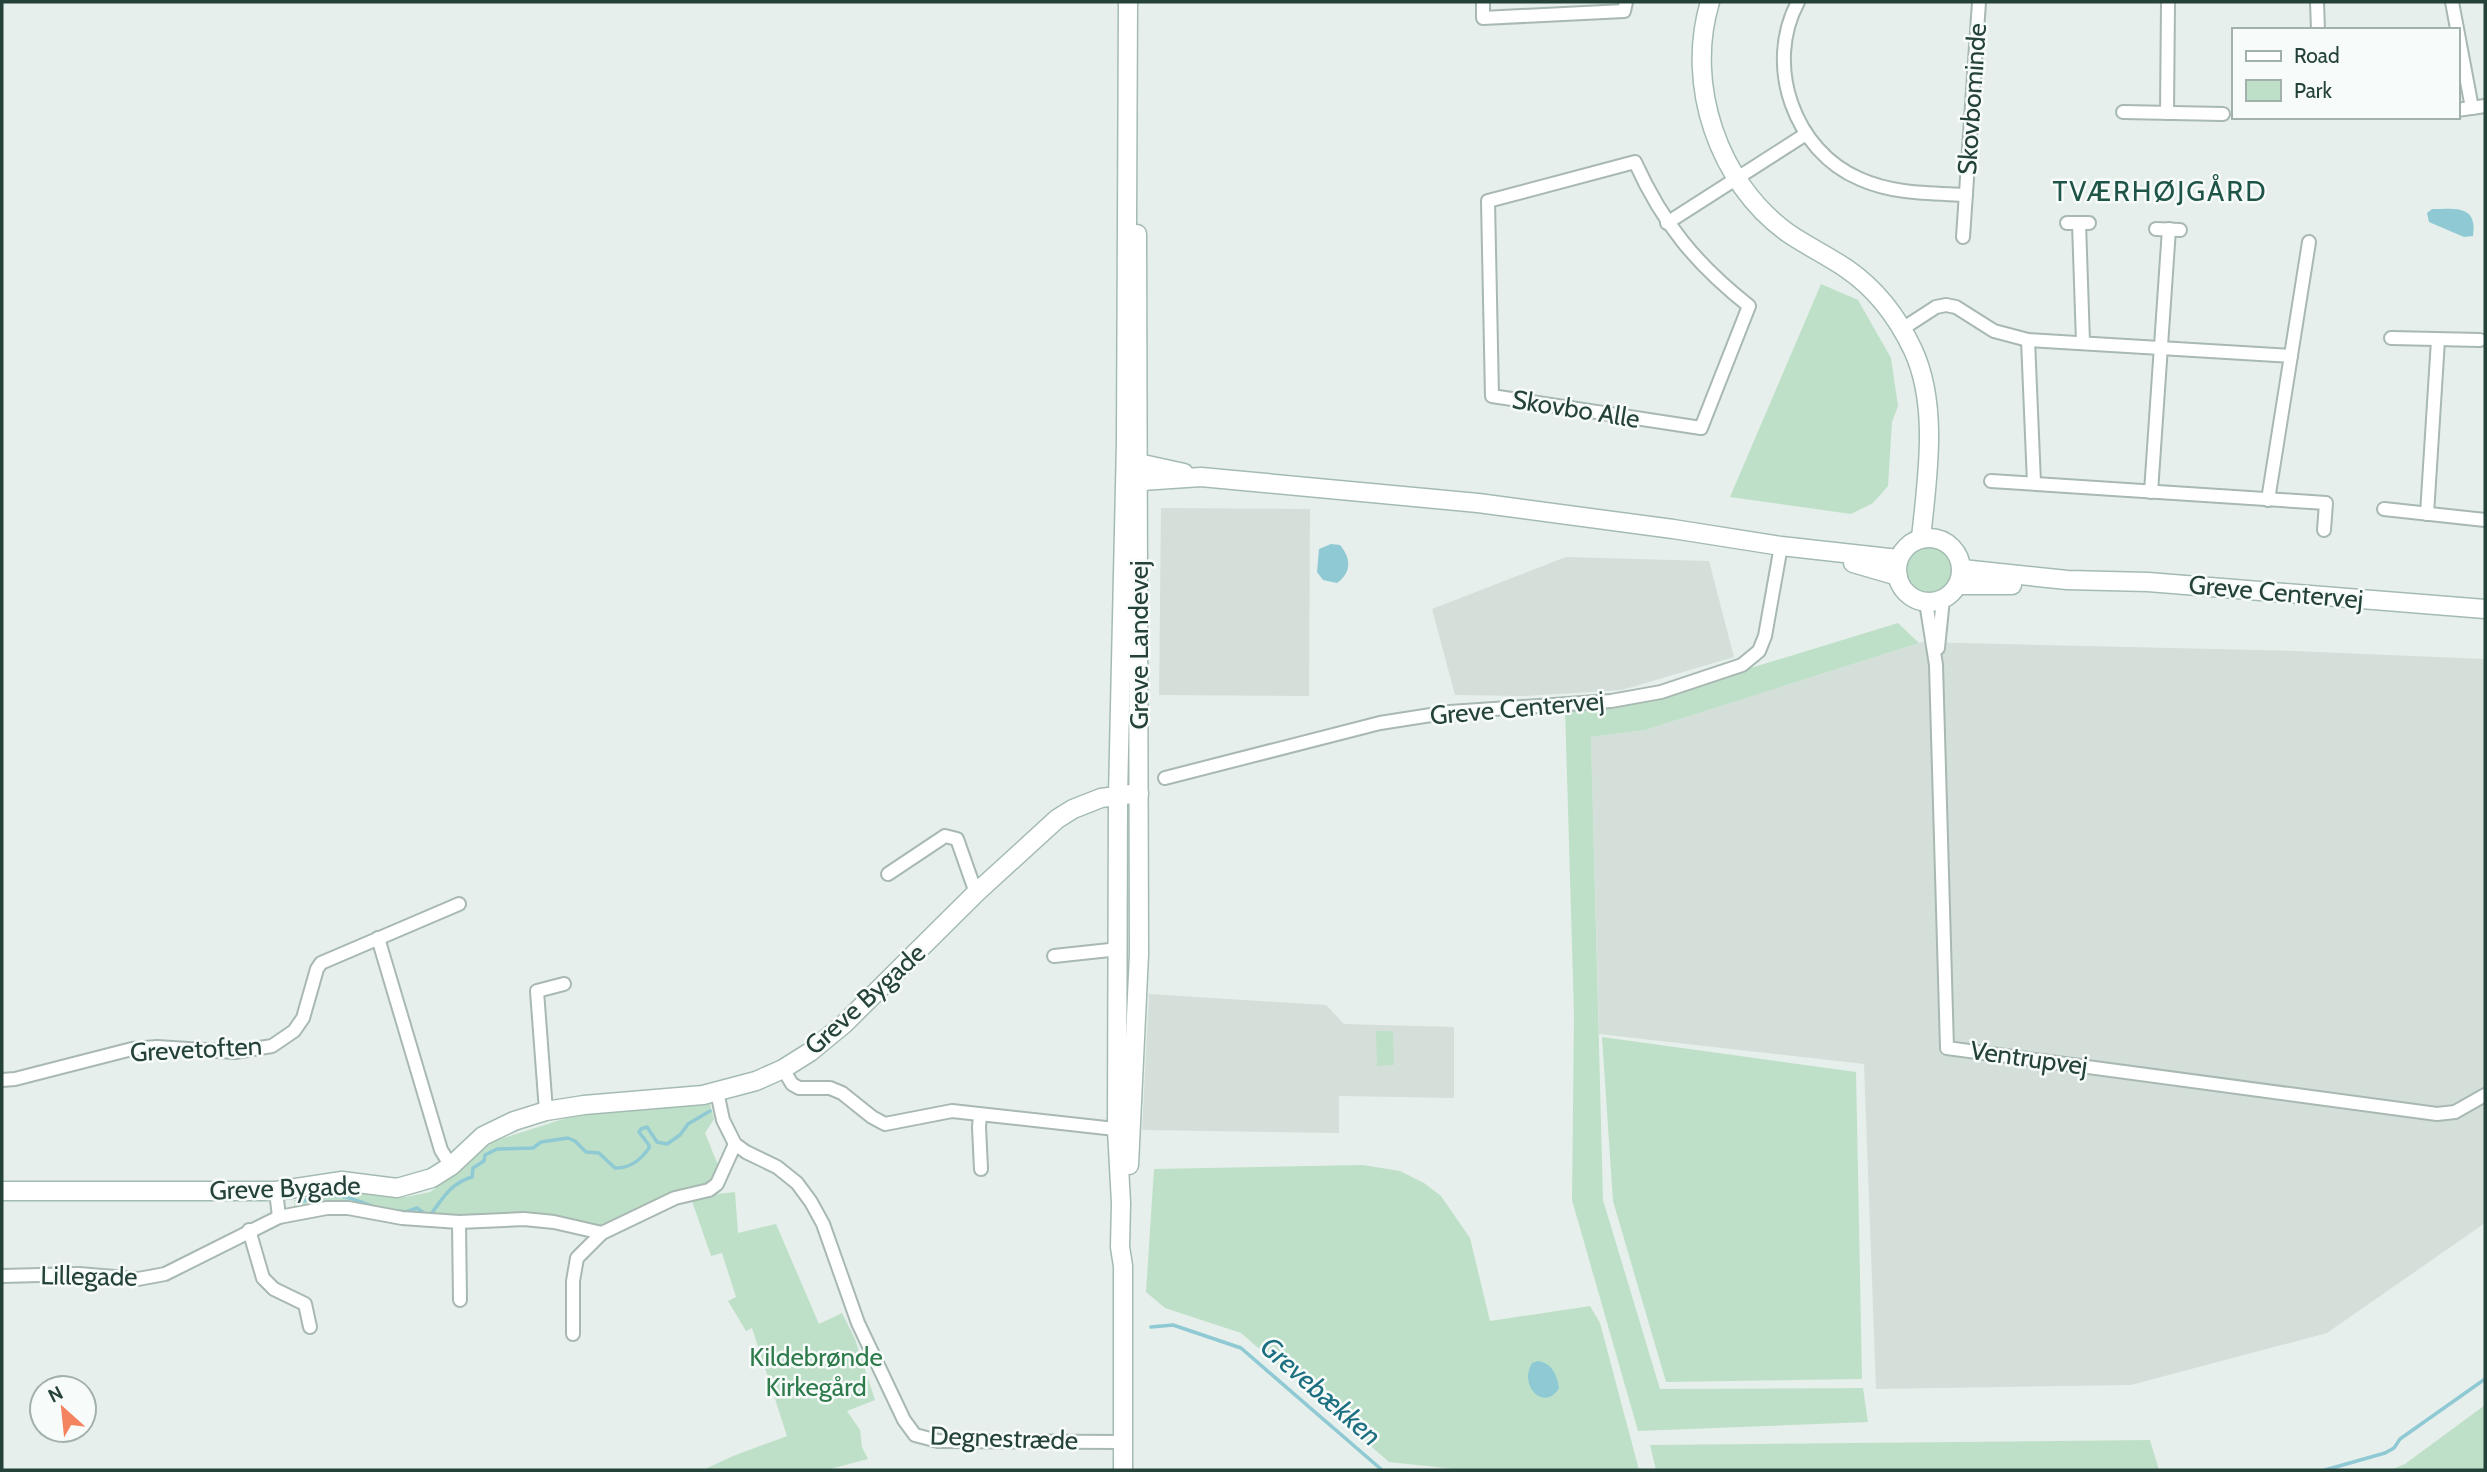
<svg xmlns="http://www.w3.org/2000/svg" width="2487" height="1472" viewBox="0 0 2487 1472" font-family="Cabin,sans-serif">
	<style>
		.built { fill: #d4dfda }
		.green { fill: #bfe0c8 }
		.water { fill: #8ec9d4 }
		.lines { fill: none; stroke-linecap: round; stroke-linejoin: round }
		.stream { stroke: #8ec9d4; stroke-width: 3.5 }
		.street-casing { stroke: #a8b8b2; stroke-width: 16 }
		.secondary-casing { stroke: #a4bbb3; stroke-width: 21 }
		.street { stroke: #fff; stroke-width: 12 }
		.secondary { stroke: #fff; stroke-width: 18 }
		.labels { text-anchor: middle; stroke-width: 5; stroke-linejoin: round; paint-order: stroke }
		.street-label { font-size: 26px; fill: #24423a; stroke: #f7fbf9 }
		.park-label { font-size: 26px; fill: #2d7a4b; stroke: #f7fbf9 }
		.neighbourhood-label { font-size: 28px; letter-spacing: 2px; fill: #1f5548; stroke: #f7fbf9 }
		.water-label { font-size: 28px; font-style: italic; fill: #1c6f80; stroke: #f7fbf9 }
	</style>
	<rect width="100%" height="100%" fill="#e6efeb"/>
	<g class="built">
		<path d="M1161 508 1310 509 1309 696 1159 695Z"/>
		<path d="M1566 557 1709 561 1734 657 1622 690 1525 696 1455 695 1432 609Z"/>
		<path d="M1922 642 2295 651 2485 659V1223L2327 1333 2131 1385 1876 1389 1864 1064 1599 1034 1591 737 1645 730Z"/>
		<path d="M1149 994 1326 1005 1344 1024 1454 1027V1098L1339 1096V1133L1142 1130Z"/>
	</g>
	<g class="green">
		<path d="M1821 284 1858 300 1891 358 1898 406 1892 422 1888 486 1873 503 1851 514 1730 497Z"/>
		<circle cx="1930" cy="569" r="29"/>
		<path d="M1898 623 1919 643 1645 730 1591 737 1603 1200 1660 1389 1863 1388 1868 1422 1638 1431 1572 1200 1574 1014 1565 708 1653 698Z"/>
		<path d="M1376 1031H1393L1394 1065 1377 1066Z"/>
		<path d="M1602 1037 1856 1072 1862 1379 1666 1382 1613 1201Z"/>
		<path d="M710 1104 714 1119 705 1133 720 1170 715 1181 704 1186 668 1194 602 1229 518 1216 295 1209 294 1200 346 1190 385 1197H406L430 1192 448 1180 494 1141 576 1115Z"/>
		<path d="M1363 1165 1400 1171 1424 1183 1441 1196 1470 1238 1490 1321 1590 1306 1600 1323 1639 1470H1464L1389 1462 1241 1333 1165 1308 1146 1292 1154 1169Z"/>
		<path d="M735 1192 738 1233 776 1224 819 1324 842 1313 855 1339 875 1400 847 1411 860 1430 862 1447 868 1459 826 1470H703L733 1456 787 1436 752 1328 746 1331 728 1301 736 1297 722 1253 711 1256 693 1204 691 1197Z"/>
		<path d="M2485 1405V1470H2390L2405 1464Z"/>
		<path d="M2150 1440 2159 1470H1656L1650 1445Z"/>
	</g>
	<g class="water">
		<path d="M2432 209C2454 209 2478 204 2473 236L2464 237 2429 222 2427 213Z"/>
		<path d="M1331 544 1340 545C1351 558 1352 572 1337 583L1323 580 1317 572 1319 549Z"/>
		<path d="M1538 1361C1552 1363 1557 1375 1559 1388 1545 1412 1518 1387 1532 1363Z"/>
	</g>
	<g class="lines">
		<g class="stream">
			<path d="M299 1202C334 1193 341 1193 374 1207"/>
			<path d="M399 1211 406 1212 417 1208 425 1214H431C443 1198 451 1183 472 1177L473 1168 484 1161 485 1155 497 1149 533 1148 541 1142 568 1138 575 1141 586 1152 599 1153 615 1168C630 1168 640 1161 649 1148V1145L639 1132 641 1129 647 1127 657 1142 667 1144 680 1135 688 1124 710 1111"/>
			<path d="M1151 1327 1173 1325 1241 1348 1382 1470"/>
			<path d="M2325 1470 2385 1453 2394 1448 2400 1439 2485 1379"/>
		</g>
		<defs>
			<g id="street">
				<path d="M1483 2V18L1624 11 1626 2"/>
				<path d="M1798 2C1764 65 1794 151 1860 179 1893 194 1930 193 1966 195"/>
				<path d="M2317 2 2318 30"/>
				<path d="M2452 2 2472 108"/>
				<path d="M2457 110 2485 106"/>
				<path d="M2123 112 2223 114"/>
				<path d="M2167 113 2168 2"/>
				<path d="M1635 162C1663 224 1696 264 1749 306L1701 428 1492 396 1488 201Z"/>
				<path d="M1667 223 1806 134"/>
				<path d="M2067 223H2089"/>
				<path d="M2079 223 2083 342"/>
				<path d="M2156 229 2180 230"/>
				<path d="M1963 237 1979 2"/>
				<path d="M1902 329 1936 307 1946 305 1956 307 1994 331 2028 340 2291 356"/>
				<path d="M2391 338 2480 340"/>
				<path d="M2028 340 2034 483"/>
				<path d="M1991 481 2326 503 2324 530"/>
				<path d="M2151 492 2169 229"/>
				<path d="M2268 500 2309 242"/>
				<path d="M2384 509 2485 520"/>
				<path d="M2427 514 2438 340"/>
				<path d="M1926 602 1936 665 1947 1048 2437 1114 2455 1112 2485 1095"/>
				<path d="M1938 648 1943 599"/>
				<path d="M1165 778 1380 723 1450 712 1611 701 1661 692 1742 665 1759 651 1765 636 1781 546"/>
				<path d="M888 874 945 836 957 839 976 893"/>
				<path d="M378 938 441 1150 451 1166"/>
				<path d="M1054 956 1119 949"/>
				<path d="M783 1069 792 1084 799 1088H830L842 1093 872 1117 885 1124 952 1111 1124 1130"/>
				<path d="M2 1080 15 1079 132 1049 157 1047 235 1052 272 1046 294 1031 303 1018 317 969 321 963 459 904"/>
				<path d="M717 1092 723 1120 735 1144 746 1152 777 1167 797 1183 811 1202 823 1224 858 1323 904 1420 915 1435 938 1441 1123 1442"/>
				<path d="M546 1111 537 991 564 984"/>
				<path d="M980 1116 979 1127 981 1169"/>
				<path d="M276 1191 279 1217 327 1208H348L402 1218 459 1222 524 1219 554 1222 602 1233"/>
				<path d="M459 1222 460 1300"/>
				<path d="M249 1230 263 1278 274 1289 305 1304 310 1327"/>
				<path d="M2 1276 79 1274 138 1279 165 1274 279 1217"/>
				<path d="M573 1334V1281L577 1258 602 1233 675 1198 709 1190 717 1184 735 1144"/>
			</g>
			<g id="secondary">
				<path d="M1710 2C1685 84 1718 183 1788 233 1807 246 1828 256 1847 269 1876 289 1898 318 1913 350 1939 406 1927 479 1921 538"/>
				<path d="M1129 461 1184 473"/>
				<path d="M1127 482 1201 477 1478 503 1673 529 1781 546 1898 559"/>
				<circle cx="1929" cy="570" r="32"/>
				<path d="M1853 563 1898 576"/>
				<path d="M1962 569 2067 580 2148 582 2485 609"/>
				<path d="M1958 585H2012"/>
				<path d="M1129 1165 1139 954 1137 234"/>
				<path d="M2 1191H276L342 1181 397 1188 432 1178 451 1166 483 1136 514 1121 546 1111 584 1105 703 1095 756 1081 783 1069 810 1052 844 1024 976 893 1057 819 1073 809 1101 798 1139 793"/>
				<path d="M1123 1470V1266L1120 1247 1121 1203 1117 1130 1118 796 1126 442 1128 2"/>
			</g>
		</defs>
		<use href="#street" class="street-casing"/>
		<use href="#secondary" class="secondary-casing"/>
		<use href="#street" class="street"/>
		<use href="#secondary" class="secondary"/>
	</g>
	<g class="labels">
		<g class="street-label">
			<text transform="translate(1972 99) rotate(-86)" y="9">Skovbominde</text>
			<text transform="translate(1576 409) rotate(9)" y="9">Skovbo Alle</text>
			<text transform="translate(2276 592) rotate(5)" y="9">Greve Centervej</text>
			<text transform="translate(1139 645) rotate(-90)" y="9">Greve Landevej</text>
			<text transform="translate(1517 708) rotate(-5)" y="9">Greve Centervej</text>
			<text transform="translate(865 999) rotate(-42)" y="9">Greve Bygade</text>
			<text transform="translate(196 1049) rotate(-3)" y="9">Grevetoften</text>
			<text transform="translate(2029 1058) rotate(8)" y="9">Ventrupvej</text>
			<text transform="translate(285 1188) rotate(-2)" y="9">Greve Bygade</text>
			<text transform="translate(89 1276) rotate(1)" y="9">Lillegade</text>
			<text transform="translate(1004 1438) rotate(2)" y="9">Degnestræde</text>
		</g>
		<g class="park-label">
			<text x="816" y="1366">Kildebrønde<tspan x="816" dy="30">Kirkegård</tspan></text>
		</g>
		<g class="neighbourhood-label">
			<text x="2160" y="201">TVÆRHØJGÅRD</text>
		</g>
		<g class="water-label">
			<text transform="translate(1321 1391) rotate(41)" y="10">Grevebækken</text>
		</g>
	</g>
	<rect width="2487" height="1472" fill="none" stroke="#24423a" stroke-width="7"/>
	<rect x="2232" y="28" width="228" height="91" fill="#f7fbf9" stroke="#a3b1ad" stroke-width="2"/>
	<rect x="2246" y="51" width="35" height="10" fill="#ffffff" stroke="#a3b1ad" stroke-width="2"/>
	<text x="2294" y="63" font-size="21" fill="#24423a">Road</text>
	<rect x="2246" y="80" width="35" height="21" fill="#bfe0c8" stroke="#a3b1ad" stroke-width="2"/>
	<text x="2294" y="98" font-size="21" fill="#24423a">Park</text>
	<g transform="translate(63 1409) rotate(333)"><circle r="33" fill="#f7fbf9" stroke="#a3b1ad" stroke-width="2"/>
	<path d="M0-5L12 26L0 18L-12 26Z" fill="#f4845f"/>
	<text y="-10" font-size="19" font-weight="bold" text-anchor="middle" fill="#24423a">N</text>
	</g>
</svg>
